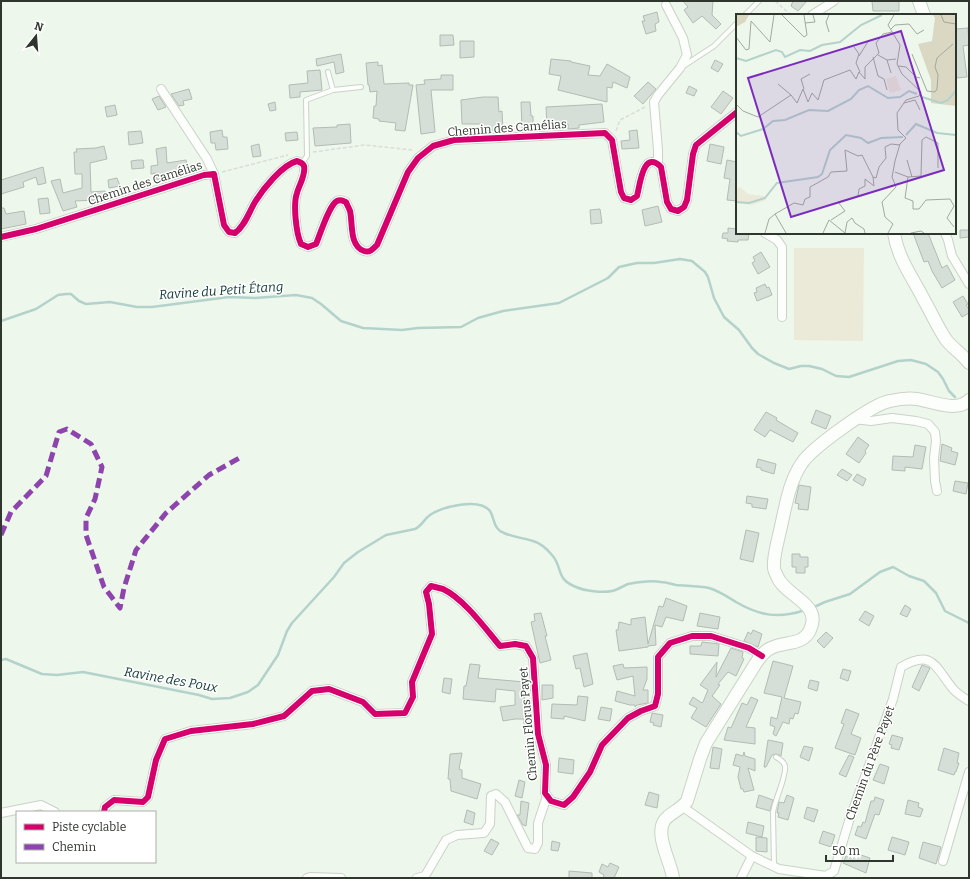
<svg xmlns="http://www.w3.org/2000/svg" width="970" height="879" viewBox="0 0 970 879" font-family="Bitter,serif">
	<style>
		.green { fill: #ebead9 }
		.lines { fill: none; stroke-linecap: round; stroke-linejoin: round }
		.stream { stroke: #b4d2cc; stroke-width: 2.5 }
		.building { fill: #d5dfd7; stroke: #b2bcb3 }
		.service-casing { stroke: #cbd2c8; stroke-width: 6 }
		.minor-casing { stroke: #cbd2c8; stroke-width: 10 }
		.secondary-casing { stroke: #cbd2c8; stroke-width: 14 }
		.path { stroke: #daddd8; stroke-width: 1.5; stroke-dasharray: 4 2; stroke-linecap: butt }
		.service { stroke: #fcfefc; stroke-width: 4 }
		.minor { stroke: #fcfefc; stroke-width: 8 }
		.secondary { stroke: #fcfefc; stroke-width: 12 }
		.quiet { stroke: #8e44ad; stroke-width: 5; stroke-dasharray: 10 5; stroke-linecap: butt }
		.cycleway-casing { stroke: #fff; stroke-width: 8 }
		.cycleway { stroke: #d6006c; stroke-width: 6 }
		.labels { text-anchor: middle; stroke-width: 3; stroke-linejoin: round; paint-order: stroke }
		.street-label { font-size: 12px; fill: #2f362d; stroke: #fff }
		.water-label { font-size: 13px; font-style: italic; fill: #103734; stroke: #fff }
		.inset-river { fill: none; stroke: #b4d2cc; stroke-width: 2 }
		.inset-road { fill: none; stroke: #a2aa9f; stroke-width: 1 }
		.view { fill: #7b2cbf; fill-opacity: 0.15; stroke: #7b2cbf; stroke-width: 2 }
		.inset-edge { fill: none; stroke: #2f362d; stroke-width: 2 }
	</style>
	<rect width="100%" height="100%" fill="#eef7eb"/>
	<path class="green" d="M794 248H864L863 341 794 340Z"/>
	<g class="lines">
		<g class="stream">
			<path d="M1 321 36 309 58 295 66 294H71L79 301 86 304 110 302 137 307H152L229 297 255 298 296 295 312 298 321 304 341 321 363 328 402 330 418 328 461 327 478 318 503 311 559 303 608 278 619 267 637 263H654L680 259 692 261 705 272 708 277 714 298 724 317 739 330 752 348 758 354 774 363 789 369 801 366H809L822 369 836 376 849 377 898 361 911 360 926 364 938 372 943 379 949 391 955 397"/>
			<path d="M812 608 825 602 850 594 880 572 893 567 909 576 924 581 936 593 945 611 969 623"/>
			<path d="M1 660 6 659 42 674 57 675 83 672 199 695 212 699 230 698 248 692 258 685 278 655 287 631 292 623 334 577 344 563 358 552 386 535 415 529C422 526 424 519 430 515 442 507 479 497 490 511 495 519 493 529 504 533 513 537 523 538 533 541 540 543 547 549 552 555 563 567 555 579 576 587 585 591 602 593 612 591 618 590 623 586 628 584 638 582 652 580 661 582 666 582 671 584 676 585 687 586 699 586 709 588 719 591 728 597 736 602 760 616 779 619 805 610"/>
		</g>
	</g>
	<g class="building">
		<path d="M683 1H713L712 15 721 24 716 29 702 16 693 23 684 10 688 7Z"/>
		<path d="M793 1H807L798 11 791 6Z"/>
		<path d="M872 1H899V11H873Z"/>
		<path d="M657 12 659 22 655 24 656 31 646 34 642 21H645L643 16Z"/>
		<path d="M968 28 969 45 963 46 967 77 957 78 956 72H955L956 29Z"/>
		<path d="M440 35H453L454 45 440 46Z"/>
		<path d="M460 41H474V57L460 58Z"/>
		<path d="M341 54 344 72 336 74 334 62 317 66 316 59Z"/>
		<path d="M551 59 571 61V62L590 66 588 75 600 76 607 64 630 77 627 88 613 82 612 88 607 87V102L558 90 561 76 549 74Z"/>
		<path d="M715 60 723 64 718 72 711 68Z"/>
		<path d="M378 62V66L382 65 384 84 409 83V85H413L405 131 395 130 396 123 379 121V119L373 118 374 106H376L377 91 370 92 369 85H368L366 63Z"/>
		<path d="M320 70 322 90 300 92V97L290 98 289 85 308 83 307 71Z"/>
		<path d="M441 75H453V90H431L435 132 421 134 416 85 425 84 424 80 441 79Z"/>
		<path d="M648 82 656 89 643 104 634 96Z"/>
		<path d="M689 86 697 90 694 96 686 93Z"/>
		<path d="M189 89 192 99 183 101 184 105 179 106 171 94Z"/>
		<path d="M723 91 733 98 721 114 711 107Z"/>
		<path d="M159 96 166 107 158 110 152 99Z"/>
		<path d="M483 97H498L499 112 502 111 503 130H481V124H462L461 100Z"/>
		<path d="M275 102 276 110 270 111 268 104Z"/>
		<path d="M521 102H530L531 116H533V127L522 128Z"/>
		<path d="M602 104 604 122 579 125V128L568 129V124L547 125 546 107Z"/>
		<path d="M115 105 117 115 107 117 105 107Z"/>
		<path d="M350 124 351 143 315 146 313 128 337 127V125Z"/>
		<path d="M222 130 223 137H227L228 149 216 150 215 143H211L210 132Z"/>
		<path d="M637 130 639 148 622 149 621 141 630 140 629 131Z"/>
		<path d="M141 131 143 143 129 145 128 132Z"/>
		<path d="M297 132 298 140 286 141 285 133Z"/>
		<path d="M259 144 261 156 253 157 251 146Z"/>
		<path d="M710 144 724 147 721 164 707 161Z"/>
		<path d="M104 146 107 159 90 163 91 192 105 191 106 201 96 202V200L75 201 77 207 63 211 51 181 60 179 63 193 82 188V174H75L74 152H77L76 149 96 148Z"/>
		<path d="M166 147 167 163 186 160 187 165H189L190 174 168 176 169 179 157 180 156 173 151 174V166L158 165 156 149Z"/>
		<path d="M138 160H143L144 168 132 169 131 161Z"/>
		<path d="M727 160 737 162V201L727 200 730 179 724 178Z"/>
		<path d="M43 167 46 183 38 185 36 177 23 182 24 187 1 194V180Z"/>
		<path d="M117 178 120 186 109 188 108 180Z"/>
		<path d="M48 198 50 213 40 214 38 199Z"/>
		<path d="M658 206 662 222 645 226 642 210Z"/>
		<path d="M1 208H4L6 214 24 211 26 224 1 229Z"/>
		<path d="M600 209 602 223 591 224 590 210Z"/>
		<path d="M728 228 737 229V233H749L748 240H738V242L727 241 728 239 722 238 723 233H728Z"/>
		<path d="M960 230H969V237L960 238Z"/>
		<path d="M913 233H928L942 268 947 265 955 280 942 288 932 271 928 261 924 262Z"/>
		<path d="M761 252 770 267 758 274 752 263 755 261 753 257Z"/>
		<path d="M765 284 767 288 769 287 772 295 757 301 754 293 757 292 756 288Z"/>
		<path d="M963 296 968 304 966 305 969 309V313L962 317 953 302Z"/>
		<path d="M816 410 831 416 826 429 811 423Z"/>
		<path d="M766 412 777 418 776 420 798 433 793 442 770 430 765 437 754 430Z"/>
		<path d="M858 437 869 445 865 451 866 453 859 463 846 454Z"/>
		<path d="M942 444 952 448 951 451 958 453 955 465 940 461Z"/>
		<path d="M915 445 926 447 922 469 905 467V471L892 470 893 456 913 457Z"/>
		<path d="M758 459 776 464 774 474 761 470V468L756 467Z"/>
		<path d="M842 469 852 475 847 481 837 475Z"/>
		<path d="M857 474 866 479 863 486 853 480Z"/>
		<path d="M955 481 968 483 966 494 953 491Z"/>
		<path d="M799 485 811 487 808 510 798 509 799 504 795 503Z"/>
		<path d="M747 496 768 499 766 509 752 507V504L746 503Z"/>
		<path d="M746 530 759 533 753 562 740 559Z"/>
		<path d="M792 554H800V557H808V567H805V573H796V567H792Z"/>
		<path d="M666 598 687 606 683 621 666 617 662 627 655 625 656 645 648 646V647L619 651 616 630H618L619 622 631 625V619L645 617 648 644 659 606 663 607Z"/>
		<path d="M905 605 911 609 907 617 900 614Z"/>
		<path d="M865 611 874 616 869 626 859 620Z"/>
		<path d="M541 613 547 636H545L551 660 540 663 531 622 535 621 534 614Z"/>
		<path d="M700 613 720 617 718 629 697 626Z"/>
		<path d="M753 630 762 634 758 647 744 641 748 632 751 634Z"/>
		<path d="M826 632 833 638 824 648 817 641Z"/>
		<path d="M702 642 719 644 718 656 690 654V646H701Z"/>
		<path d="M731 648 743 652 742 658 744 659 736 676 728 672 718 684 720 685 712 696 721 704 706 727 691 718 697 708 689 704 693 697 702 703 703 702 708 690 700 685 717 662 716 677Z"/>
		<path d="M587 653 593 684 584 687 580 668 576 669 573 656Z"/>
		<path d="M773 661 793 666 784 698 801 702 798 714 795 713 793 719 790 718 789 724 783 722 776 736 773 734 775 727 770 725 771 717 777 719 782 697 764 693Z"/>
		<path d="M470 664 480 665 478 678 525 682 524 708H530L531 724H524V719H515L503 721 500 707 515 705V691L496 689 495 702 463 699 464 686H466Z"/>
		<path d="M623 664 624 668 647 667V679L643 690H648V703L637 705 635 707V705H630L615 701 617 691 635 696 633 676 617 680 613 666Z"/>
		<path d="M922 665 930 668 919 691 912 687Z"/>
		<path d="M843 669 851 671 848 681 840 678Z"/>
		<path d="M444 678 452 679 450 694 442 692Z"/>
		<path d="M810 680 819 682 817 691 808 688Z"/>
		<path d="M542 685H553V698L542 700Z"/>
		<path d="M578 696 588 697 585 721 564 716V719L551 718 552 704 577 705Z"/>
		<path d="M751 697 758 700 746 727 755 728V744L724 740 728 727 731 728 742 703 747 705Z"/>
		<path d="M601 707 612 709 610 721 598 719Z"/>
		<path d="M846 709 859 714 851 734 861 738 855 755 835 748 844 724 841 723Z"/>
		<path d="M652 713 663 715 661 727 653 725 654 723 650 722Z"/>
		<path d="M892 735 903 738 899 750 891 748 892 745 889 744Z"/>
		<path d="M768 740 783 743 781 756 776 754 772 755 766 767H764Z"/>
		<path d="M804 746 813 748 809 761 800 757Z"/>
		<path d="M713 747 722 749 719 769 710 768Z"/>
		<path d="M944 748 959 753 957 763H959L956 772H955L954 775 938 770Z"/>
		<path d="M744 752 745 756 755 759V771L748 768 754 790 744 792 743 789H741L738 777 740 767 733 765 736 754 743 756Z"/>
		<path d="M462 753 459 769 462 770V778L481 784 477 799 451 791 450 779H448L450 754Z"/>
		<path d="M849 755 854 757 846 777 839 774Z"/>
		<path d="M559 758 574 760 573 774 558 772Z"/>
		<path d="M880 764 889 767 884 784 873 780Z"/>
		<path d="M519 780 525 782 522 798 515 796Z"/>
		<path d="M649 792 659 795 657 808 645 805Z"/>
		<path d="M759 795 773 800 770 811 756 807Z"/>
		<path d="M787 795 794 798 788 820 778 817 779 813H777L779 802 784 803Z"/>
		<path d="M875 797 884 800 879 815 875 814 866 839 855 835 858 826 861 827 863 822 865 823 871 801H874Z"/>
		<path d="M908 800 919 803 918 807 923 809 920 817 905 814Z"/>
		<path d="M521 801 529 803 526 826 523 825 517 815H520Z"/>
		<path d="M807 807 818 810 814 822 804 818Z"/>
		<path d="M467 810 475 813 473 825 464 822Z"/>
		<path d="M748 822 764 826 762 837 746 833Z"/>
		<path d="M823 831 835 835 831 847 819 843Z"/>
		<path d="M756 837 767 838V852L756 851Z"/>
		<path d="M892 837 909 842 905 855 888 850Z"/>
		<path d="M491 839 499 843 492 855 484 851Z"/>
		<path d="M552 841 560 843 558 851 551 850Z"/>
		<path d="M923 842 941 847 936 864 919 858Z"/>
		<path d="M855 853 870 858 866 873 843 863 846 856 853 859Z"/>
		<path d="M610 863 619 867 614 878H603L604 875 599 872 602 864 608 867Z"/>
		<path d="M569 871 592 873V878H569Z"/>
	</g>
	<g class="lines">
		<defs>
			<g id="service">
				<path d="M745 15 759 1"/>
				<path d="M682 67 714 46 737 23"/>
				<path d="M328 72 333 90"/>
				<path d="M302 163 307 156 306 100 333 90 361 87"/>
				<path d="M774 866 773 813C774 801 787 776 785 766 784 762 780 759 776 757"/>
			</g>
			<g id="minor">
				<path d="M812 15 834 1"/>
				<path d="M161 89 207 159 214 174"/>
				<path d="M658 164V150L654 102 658 95 680 68 687 55 683 38 666 5"/>
				<path d="M765 233 777 240 782 247V317"/>
				<path d="M945 233 948 240 952 256 969 284"/>
				<path d="M1 237 36 229 204 175 214 174 224 225 229 232 235 233C245 226 249 212 255 202 263 189 282 165 297 161 299 162 303 163 304 166 306 175 299 185 297 193 293 204 296 233 301 244L308 247 316 244C320 235 329 205 337 201 341 199 343 201 346 202 347 205 349 208 350 211 353 223 349 246 364 251 370 253 373 249 377 245L408 172 418 158 433 146 454 140 605 133 612 140 621 192 624 198 631 200 637 196C640 185 643 149 661 167L667 202 671 209 678 211 684 207 687 200 693 154 696 145 737 112"/>
				<path d="M855 419 871 421 892 418 916 421 928 424 935 432 936 441 934 458 935 481 937 491"/>
				<path d="M683 807 752 856 779 869 826 876 834 871 849 821 893 699 901 667C934 648 935 668 954 690 958 694 964 698 969 701"/>
				<path d="M104 812 105 807 114 800 143 802 148 797 156 760 165 739 191 731 253 724 284 716 312 691 329 689 363 702 375 714 405 713 413 697 412 682 432 634 429 604 426 592 431 586C435 587 439 588 443 589 464 599 485 628 500 646L515 644 526 646 533 658 538 734 546 765 545 793 551 801 564 805 573 797 590 772 602 745 628 718 641 711 655 706 658 694V657L670 643 692 636H711L749 648 762 656"/>
				<path d="M1 813 41 805 55 812"/>
				<path d="M943 861 969 772"/>
				<path d="M307 878 310 877 341 878"/>
				<path d="M417 878 425 876 446 840 457 835 484 833 490 824 491 796 496 794 505 802 528 848 535 849 538 843V823L547 796"/>
				<path d="M741 878 752 856"/>
			</g>
			<g id="secondary">
				<path d="M919 1 924 15"/>
				<path d="M894 233C898 259 913 278 924 300 932 314 938 328 947 341 954 349 963 355 969 363"/>
				<path d="M673 878C671 862 655 836 664 821 669 813 681 810 687 801L700 759 706 743 756 663C760 657 764 651 771 648 784 641 803 646 810 630 823 603 785 597 777 576 776 574 774 570 774 568 773 557 777 545 779 535 785 511 788 483 802 463 812 448 872 404 890 401 899 399 908 398 917 399 932 401 957 413 969 400"/>
			</g>
		</defs>
		<use href="#service" class="service-casing"/>
		<use href="#minor" class="minor-casing"/>
		<use href="#secondary" class="secondary-casing"/>
		<g class="path">
			<path d="M775 1 791 15"/>
			<path d="M616 131 620 120 645 107"/>
			<path d="M313 152 365 145 413 150"/>
			<path d="M222 172 288 155"/>
		</g>
		<use href="#service" class="service"/>
		<use href="#minor" class="minor"/>
		<use href="#secondary" class="secondary"/>
		<path class="quiet" d="M1 535 11 512 46 476 59 432 67 429 91 444 102 467 95 499 86 518V535L104 587 120 608 124 588 136 550 166 513 209 475 243 456"/>
		<defs>
			<g id="cycleway">
				<path d="M1 237 36 229 204 175 214 174 224 225 229 232 235 233C245 226 249 212 255 202 263 189 282 165 297 161 299 162 303 163 304 166 306 175 299 185 297 193 293 204 296 233 301 244L308 247 316 244C320 235 329 205 337 201 341 199 343 201 346 202 347 205 349 208 350 211 353 223 349 246 364 251 370 253 373 249 377 245L408 172 418 158 433 146 454 140 605 133 612 140 621 192 624 198 631 200 637 196C640 185 643 149 661 167L667 202 671 209 678 211 684 207 687 200 693 154 696 145 737 112"/>
				<path d="M104 812 105 807 114 800 143 802 148 797 156 760 165 739 191 731 253 724 284 716 312 691 329 689 363 702 375 714 405 713 413 697 412 682 432 634 429 604 426 592 431 586C435 587 439 588 443 589 464 599 485 628 500 646L515 644 526 646 533 658 538 734 546 765 545 793 551 801 564 805 573 797 590 772 602 745 628 718 641 711 655 706 658 694V657L670 643 692 636H711L749 648 762 656"/>
			</g>
		</defs>
		<use href="#cycleway" class="cycleway-casing"/>
		<use href="#cycleway" class="cycleway"/>
	</g>
	<g class="labels">
		<g class="street-label">
			<text transform="translate(507 128) rotate(-4)" y="4">Chemin des Camélias</text>
			<text transform="translate(145 183) rotate(-18)" y="4">Chemin des Camélias</text>
			<text transform="translate(528 724) rotate(-95)" y="4">Chemin Florus Payet</text>
			<text transform="translate(870 763) rotate(-70)" y="4">Chemin du Père Payet</text>
		</g>
		<g class="water-label">
			<text transform="translate(221 290) rotate(-4)" y="5">Ravine du Petit Étang</text>
			<text transform="translate(171 679) rotate(10)" y="5">Ravine des Poux</text>
		</g>
	</g>
	<g transform="translate(736 14)">
		<rect width="220" height="220" fill="#eef7eb"/>
		<path d="M160 62 165 76 154 79 150 65ZM4 173 12 180 29 182 30 186 16 191 0 189V175Z" fill="#ebead9"/>
		<path d="M0 1H13L9 8 0 13ZM197 1H220V92L195 89V66L182 30 196 27 199 4Z" fill="#dad7c2"/>
		<path class="inset-river" d="M0 44 10 47 40 36 46 38 49 43 64 36 74 37 86 31 104 28 125 11 146 1M186 83 205 89 212 86 220 77M0 118 5 122 27 115 37 107 49 106 73 96 92 97 115 85 123 76 132 72 152 84 164 83 173 77 181 80M170 121 180 110 201 119 220 121M0 188 13 189 29 184 41 169 82 163 86 160 94 136 110 121 125 124 132 129 145 124 167 123"/>
		<path class="inset-road" d="M46 1 68 23 71 21 68 1M93 1 90 8 93 18M205 1 208 8 220 10M69 9 79 8 77 1M155 15 159 11 173 10 181 20 188 16M0 23 10 36 13 35 15 7 34 28 38 1M118 33 123 40 120 49 124 58M176 40 191 77 199 78 201 75 202 61 199 53 201 44 217 30M142 41 151 46 160 45M123 42 133 26M137 43 142 62 148 65 151 76M151 46 155 59M162 52 170 53 180 63 184 64M42 70 55 81M68 75 65 65 74 60M168 89 179 86 184 96M0 90 7 97 22 103 55 81 61 89 67 75 72 88 76 79 82 86 88 66 114 56 120 65 123 58 129 65V53L143 39 140 29 147 20 156 18M171 146 176 163M159 158 172 163 185 162 186 126 190 123 202 129V154M172 163 169 184 177 187V195H183L190 186 214 185 218 192 211 204 218 213M39 200 58 189 67 191 69 185 74 183V173L92 163 95 158 111 157 109 136 122 142 126 141 137 163 140 164 143 153 150 144 149 133 155 130 164 131M95 206 109 197 102 188 122 182 123 175 129 172V165L138 172 137 163M29 219 33 205 39 200 50 219M87 219 93 206 109 219 111 208 116 204 119 209 128 215 129 219M152 219 157 210 149 203 146 188 160 173 156 163 159 147 164 130 170 124 162 116 161 99 170 86 183 82 185 78 166 60 161 50 164 31 152 11 158 1M175 219 185 217 188 219"/>
		<path class="view" d="M165 17 208 156 55 203 12 64Z"/>
		<rect width="220" height="220" class="inset-edge"/>
	</g>
	<rect width="970" height="879" fill="none" stroke="#2f362d" stroke-width="4"/>
	<rect x="16" y="811" width="140" height="52" fill="#ffffff" stroke="#acafab"/>
	<rect x="24" y="824" width="20" height="6" fill="#d6006c" stroke="#acafab"/>
	<text x="52" y="831" font-size="12" fill="#2f362d">Piste cyclable</text>
	<rect x="24" y="844" width="20" height="6" fill="#8e44ad" stroke="#acafab"/>
	<text x="52" y="851" font-size="12" fill="#2f362d">Chemin</text>
	<g transform="translate(36 36) rotate(17)" stroke="#ffffff" stroke-width="3" paint-order="stroke">
	<path d="M0-3L7 15L0 10L-7 15Z" fill="#2f362d"/>
	<text y="-6" font-size="11" font-weight="bold" text-anchor="middle" fill="#2f362d">N</text>
	</g>
	<path d="M826 855v6h67v-6" fill="none" stroke="#2f362d" stroke-width="2"/>
	<text x="832" y="855" font-size="12" fill="#2f362d" stroke="#ffffff" stroke-width="3" paint-order="stroke">50 m</text>
</svg>
